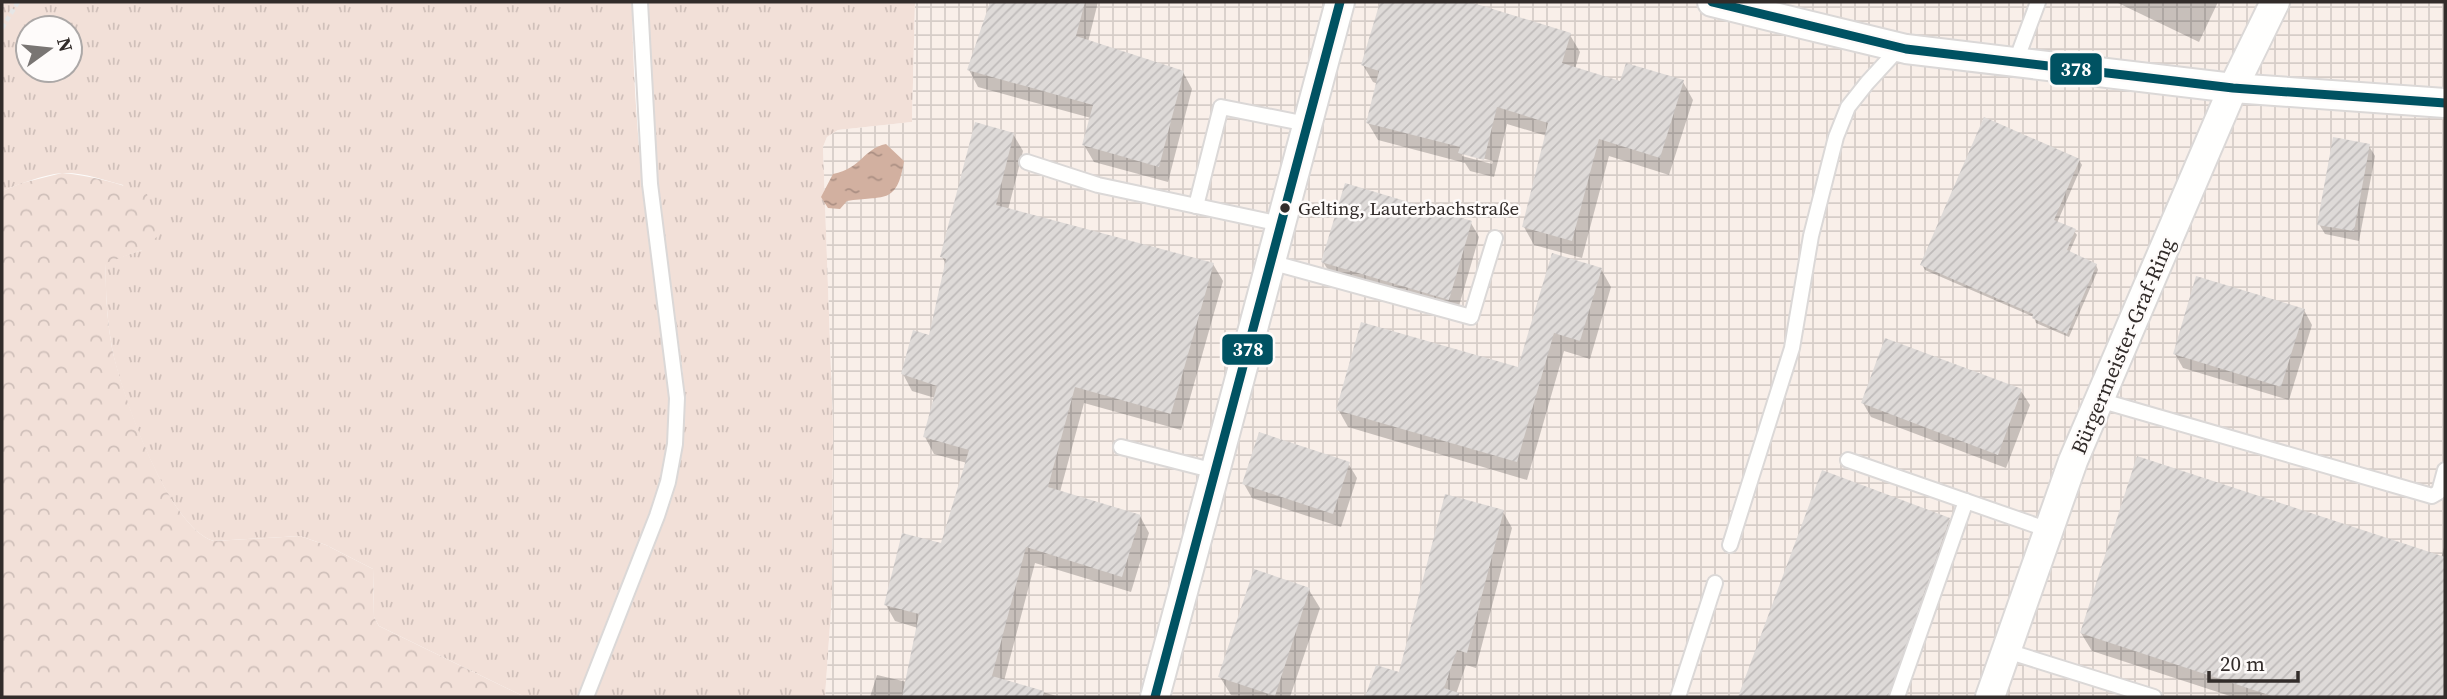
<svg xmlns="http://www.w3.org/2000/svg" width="2447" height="699" viewBox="0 0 2447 699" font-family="'Source Serif 4',serif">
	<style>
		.industrial { fill: url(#industrial-grid) }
		.grass { fill: url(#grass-tufts); fill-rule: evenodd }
		.forest { fill: url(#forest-crowns) }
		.water { fill: url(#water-ripples) }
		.shadow { fill: #0003; fill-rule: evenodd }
		.building { fill: url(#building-hatch) }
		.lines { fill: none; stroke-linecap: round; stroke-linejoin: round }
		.lane-casing { stroke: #dbd8d7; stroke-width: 18 }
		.street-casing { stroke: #dbd8d7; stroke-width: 32 }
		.path { stroke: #e6e6e6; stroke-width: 4.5; stroke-dasharray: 5 3.5; stroke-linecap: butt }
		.lane { stroke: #fffffe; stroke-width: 14 }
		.street { stroke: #fffffe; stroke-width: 28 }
		.bus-1-casing { stroke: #fefbfa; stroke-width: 14 }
		.bus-1 { stroke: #005262; stroke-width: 9 }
		.bus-dot { fill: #322c2a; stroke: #fefbfa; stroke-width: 2.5 }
		.labels { text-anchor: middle; stroke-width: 5; stroke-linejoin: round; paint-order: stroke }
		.bus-label { font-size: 19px; fill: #322c2a; stroke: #fefbfa; text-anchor: start }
		.street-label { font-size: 21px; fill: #322c2a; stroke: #fefbfa }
		.line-badge { stroke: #fefbfa; stroke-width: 2.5 }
		.badge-label { font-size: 19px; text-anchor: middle; font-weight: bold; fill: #fff }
	</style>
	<defs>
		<pattern id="industrial-grid" width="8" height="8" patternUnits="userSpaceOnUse" patternTransform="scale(1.75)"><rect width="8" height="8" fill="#f9efe9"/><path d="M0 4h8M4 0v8" fill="none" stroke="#d6cdc8"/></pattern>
		<pattern id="grass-tufts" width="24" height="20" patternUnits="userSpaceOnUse" patternTransform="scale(1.75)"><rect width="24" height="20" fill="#f2e0d8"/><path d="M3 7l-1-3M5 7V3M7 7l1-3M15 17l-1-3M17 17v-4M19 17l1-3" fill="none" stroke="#d0c0ba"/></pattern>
		<pattern id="forest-crowns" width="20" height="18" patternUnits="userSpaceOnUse" patternTransform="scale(1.75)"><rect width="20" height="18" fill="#f2e0d8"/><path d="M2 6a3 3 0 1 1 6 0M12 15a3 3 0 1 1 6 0" fill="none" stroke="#d0c0ba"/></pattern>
		<pattern id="water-ripples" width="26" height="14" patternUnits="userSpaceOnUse" patternTransform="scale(1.75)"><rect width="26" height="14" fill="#d2b0a0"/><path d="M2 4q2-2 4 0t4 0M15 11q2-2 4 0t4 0" fill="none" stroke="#ab8f83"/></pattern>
		<pattern id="building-hatch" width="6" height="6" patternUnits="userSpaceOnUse" patternTransform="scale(1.75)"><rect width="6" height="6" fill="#dedad8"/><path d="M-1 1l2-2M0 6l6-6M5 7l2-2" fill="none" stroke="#bfbbba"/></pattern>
	</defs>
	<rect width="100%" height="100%" fill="#fdfcfb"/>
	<path class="industrial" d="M915 2H2445V697H825L832 596 833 425 823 147 827 137 838 130 912 122Z"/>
	<g class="grass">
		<path d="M2 2H632C633 94 641 186 654 277 661 333 675 391 667 447 659 493 643 530 626 573 609 614 593 655 579 697H525L379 626 374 617 373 569 326 545 300 536 214 541C169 530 120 391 112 348 107 320 105 291 106 262L142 250 123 185C104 180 82 172 62 173 42 175 20 184 2 191ZM28 28H70V70H28Z"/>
		<path d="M647 2H915L912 122 838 130 827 137 823 147 833 425 832 596 825 697H591L605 658 644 572 660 528 681 447 684 423 683 375 659 198Z"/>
	</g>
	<path class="forest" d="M62 173C92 176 119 183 147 194L160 234 142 250 106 263C105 291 107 320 112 348 121 391 169 530 214 541L300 536 326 545 373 569 374 617 379 626 525 697H2V191L22 183Z"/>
	<path class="water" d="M886 144 904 161C897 206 883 195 847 201L840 209 828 208 821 197 833 174C862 168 863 149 886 144Z"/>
	<g class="shadow">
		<path d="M988 2H1098L1088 42 1183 72 1192 89 1168 182 1094 162 1084 145 1091 118 978 87 969 70 991 6Z"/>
		<path d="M1382 2H1465L1570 35 1580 52 1575 69 1621 83 1683 82 1693 100 1669 175 1609 156 1582 258 1534 245 1524 227 1547 136 1507 124 1494 177 1470 171 1465 163 1378 140 1368 123 1378 84 1373 82 1363 65ZM1462 153 1493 161 1492 164 1462 156Z"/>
		<path d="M2116 2H2218L2199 42Z"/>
		<path d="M1013 134 1023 151 1008 210 1213 264 1223 281 1181 430 1084 403 1060 492 1140 516 1149 533 1131 592 1035 563 1004 681 1060 697H870L877 675 907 682 918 628 895 621 886 605 942 545 967 463 934 454 925 437 935 398 912 391 903 374 930 337 947 265 942 257Z"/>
		<path d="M2369 146 2375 156 2359 241 2325 234 2319 224Z"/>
		<path d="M2079 160 2082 165 2057 223 2074 231 2077 235 2069 253 2096 265 2098 270 2069 337 2036 323 2034 317 1925 270 1922 265Z"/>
		<path d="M1471 223 1479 237 1457 313 1332 276 1323 262Z"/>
		<path d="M1601 269 1611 287 1590 359 1564 351 1527 480 1348 427 1338 409 1519 370Z"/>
		<path d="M2304 310 2312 325 2289 400 2183 368 2175 354Z"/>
		<path d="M2021 391 2030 405 2006 468 1871 417 1863 403Z"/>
		<path d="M1348 463 1357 478 1341 527 1252 498 1244 484Z"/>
		<path d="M1823 472 1949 519 1959 538 1903 697H1739Z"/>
		<path d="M1503 512 1512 528 1476 668 1466 665 1455 697H1366L1377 667 1400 675Z"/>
		<path d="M2445 544V697H2233L2092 651 2081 633 2441 558Z"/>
		<path d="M1309 590 1320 608 1290 697 1231 695 1220 677Z"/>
	</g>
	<g class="building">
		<path d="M990 2H1085L1076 36 1184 71 1159 167 1082 145 1093 105 967 70Z"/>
		<path d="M1380 2H1470L1571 33 1562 63 1620 81 1626 63 1684 80 1660 158 1599 139 1572 241 1522 227 1548 123 1497 107 1484 160 1458 153 1460 147 1366 123 1379 71 1361 65Z"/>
		<path d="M1984 117 2080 159 2054 220 2076 229 2067 250 2097 264 2067 334 2032 318 2033 314 1920 265Z"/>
		<path d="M975 122 1014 133 996 205 1214 263 1171 414 1075 387 1048 487 1141 515 1122 577 1026 547 992 676 1044 691 1043 697H902L919 614 884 605 902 533 941 543 969 450 923 437 937 386 901 374 913 330 929 335 946 259 940 257Z"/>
		<path d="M2333 137 2370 144 2354 231 2317 225Z"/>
		<path d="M1345 183 1472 221 1449 300 1321 262Z"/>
		<path d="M1552 253 1602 268 1580 341 1554 333 1517 462 1336 410 1361 322 1518 367Z"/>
		<path d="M2196 276 2305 309 2281 387 2173 354Z"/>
		<path d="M1885 338 2022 389 1998 455 1861 403Z"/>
		<path d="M1259 432 1350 462 1333 514 1242 484Z"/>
		<path d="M2137 456 2445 557V697H2275L2080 633Z"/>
		<path d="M1822 470 1950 518 1888 697H1738Z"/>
		<path d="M1445 494 1504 510 1467 653 1457 650 1444 688 1459 693V697H1365L1376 665 1399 672Z"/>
		<path d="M1254 569 1310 588 1275 696 1218 677Z"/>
	</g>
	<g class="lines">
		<defs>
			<g id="lane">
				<path d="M2016 61 2038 2"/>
				<path d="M1027 162 1098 185 1281 224"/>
				<path d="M1196 206 1221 107 1307 124"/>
				<path d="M1270 262 1471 317 1495 238"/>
				<path d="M2099 400 2432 496 2439 492 2445 470"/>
				<path d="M1121 447 1215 471"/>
				<path d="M1848 460 2049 530"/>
				<path d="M1730 545 1792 348 1811 236 1836 137 1848 107 1867 83 1900 47"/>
				<path d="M2007 651 2154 697"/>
				<path d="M586 697 657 516 668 482 675 444 677 398 650 184 640 2"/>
				<path d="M1678 697 1715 583"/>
				<path d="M1897 697 1966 501"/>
			</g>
			<g id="street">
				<path d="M1712 2 1906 49 2233 88 2445 103"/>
				<path d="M1155 697 1340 2"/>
				<path d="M1990 697 2073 461 2233 88 2275 2"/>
			</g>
		</defs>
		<use href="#lane" class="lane-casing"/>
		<use href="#street" class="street-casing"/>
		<path class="path" d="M2 28 18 2"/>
		<use href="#lane" class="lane"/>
		<use href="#street" class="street"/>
		<defs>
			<g id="bus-1">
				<path d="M1712 2 1906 49 2233 88 2445 103"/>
				<path d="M1155 697 1340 2"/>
			</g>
		</defs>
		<use href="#bus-1" class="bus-1-casing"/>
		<use href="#bus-1" class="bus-1"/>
	</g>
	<circle class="bus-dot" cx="1285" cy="208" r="6"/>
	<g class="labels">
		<g class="bus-label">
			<text x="1298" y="215">Gelting, Lauterbachstraße</text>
		</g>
		<g class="street-label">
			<text transform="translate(2123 346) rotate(-67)" y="7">Bürgermeister-Graf-Ring</text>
		</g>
	</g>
	<g class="line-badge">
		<rect x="2049" y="52" width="54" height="34" rx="7" fill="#005262"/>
		<rect x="1221" y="333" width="53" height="33" rx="7" fill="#005262"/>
	</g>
	<g class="badge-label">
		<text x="2076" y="76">378</text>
		<text x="1248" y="356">378</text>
	</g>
	<rect width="2447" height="699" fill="none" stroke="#322c2a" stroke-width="7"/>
	<g transform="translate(49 49) rotate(75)"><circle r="33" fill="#fefbfa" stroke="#aca8a7" stroke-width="2"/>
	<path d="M0-5L12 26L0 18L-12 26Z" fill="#797573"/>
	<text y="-10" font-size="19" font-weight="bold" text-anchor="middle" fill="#322c2a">N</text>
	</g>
	<path d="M2209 671v10h89v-10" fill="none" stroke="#322c2a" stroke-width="3.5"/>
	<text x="2220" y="671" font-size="21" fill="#322c2a" stroke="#fefbfa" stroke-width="5" paint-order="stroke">20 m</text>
</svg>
